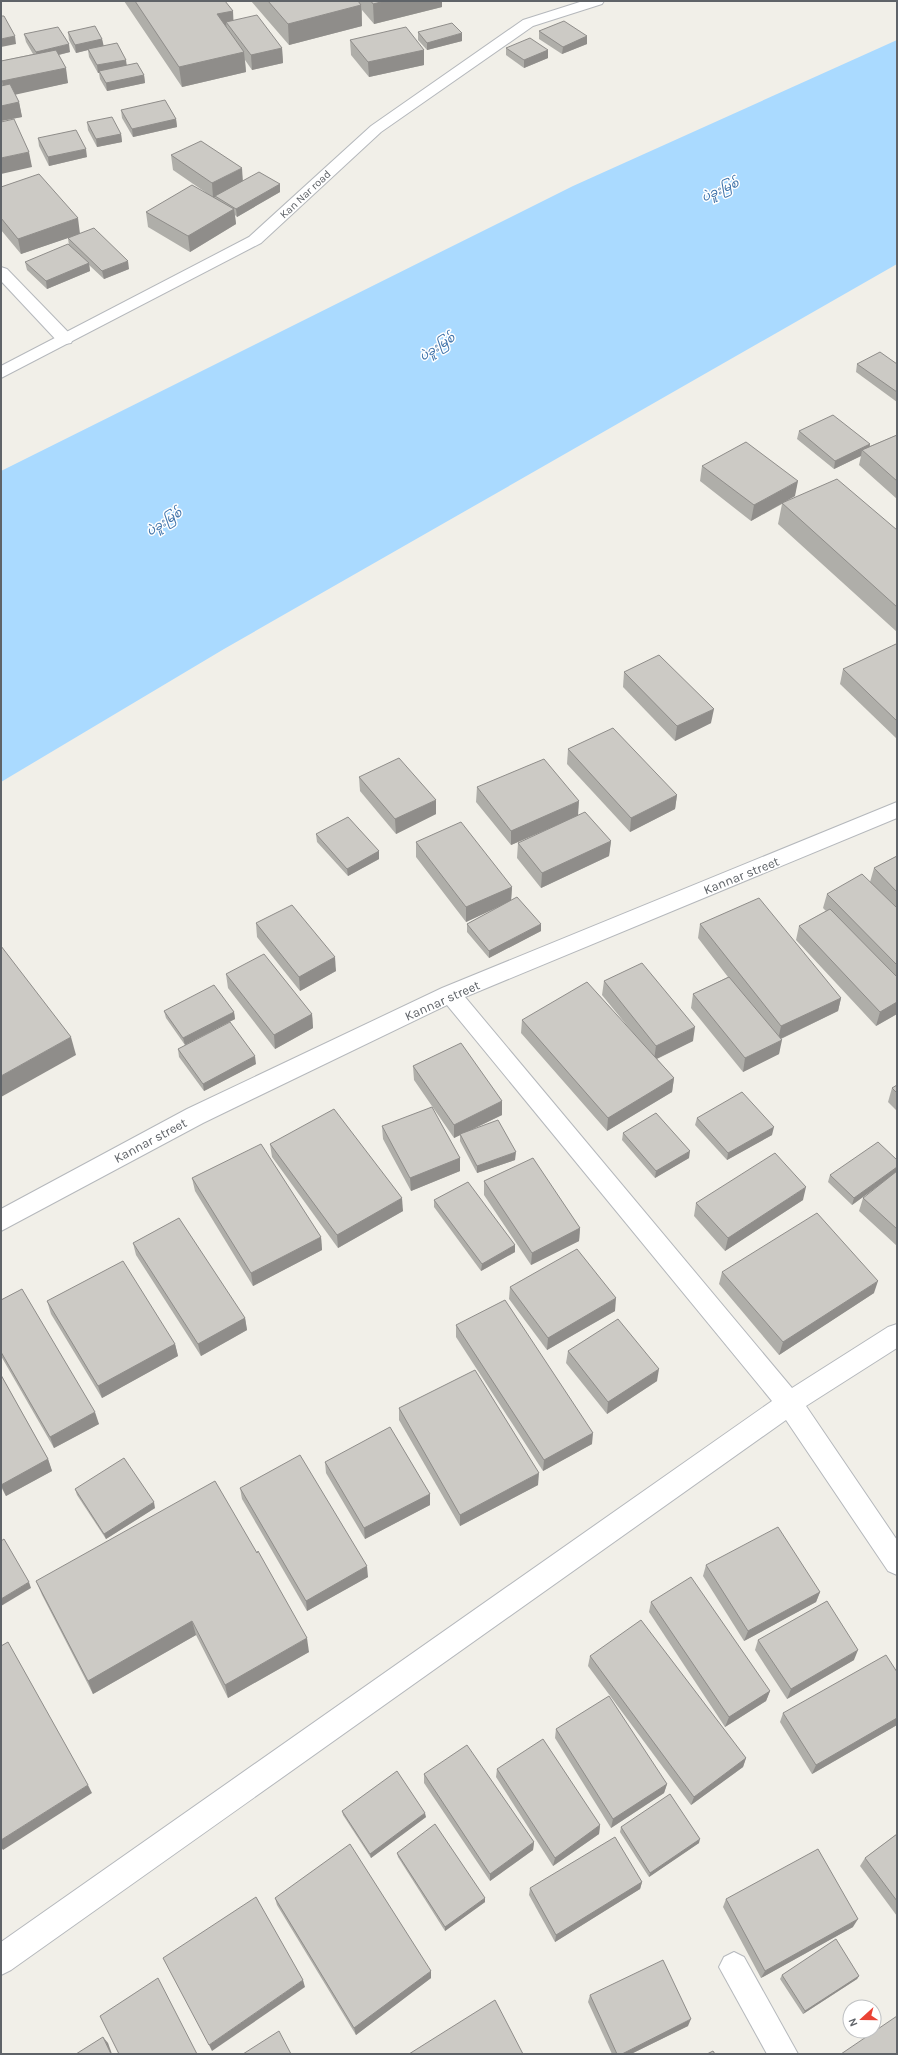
<svg xmlns="http://www.w3.org/2000/svg" width="898" height="2055" viewBox="0 0 898 2055" font-family="Karla,'Noto Sans Myanmar',sans-serif">
	<style>
		.water { fill: #aadaff }
		.lines { fill: none; stroke-linecap: round; stroke-linejoin: round }
		.minor-casing { stroke: #b5b8bc; stroke-width: 2 }
		.tertiary-casing { stroke: #b5b8bc; stroke-width: 2 }
		.minor { fill: #fff; fill-rule: evenodd }
		.tertiary { fill: #fff; fill-rule: evenodd }
		.wall { fill: #afaea9 }
		.shaded-wall { fill: #8f8d8a }
		.building { fill: #cccac5; stroke: #8f8d8a }
		.labels { text-anchor: middle; stroke-width: 3; stroke-linejoin: round; paint-order: stroke }
		.far-street-label { font-size: 11px; fill: #5f6368; stroke: #fff }
		.far-water-label { font-size: 12px; font-style: italic; fill: #4174aa; stroke: #fff }
		.street-label { font-size: 13px; fill: #5f6368; stroke: #fff }
	</style>
	<rect width="100%" height="100%" fill="#f1efe8"/>
	<path class="water" d="M897 40V264L224 649 1 782V471L573 186Z"/>
	<g class="lines">
		<defs>
			<g id="minor">
				<path d="M1 267 7 269 71 335 73 339 71 343 65 344 59 343 1 281Z"/>
				<path d="M897 802V818L465 997 792 1388 888 1327 897 1324V1348L806 1406 897 1540V1575L888 1571 786 1420 11 1970 1 1975V1942L772 1401 447 1005 203 1123 1 1231V1209L187 1109 442 988Z"/>
				<path d="M734 1952 744 1957 798 2054H767L719 1967 724 1957Z"/>
			</g>
			<path id="tertiary" d="M583 1H604L602 4 533 26 381 132 261 243 1 378V366L249 237 371 126 523 20Z"/>
		</defs>
		<use href="#minor" class="minor-casing"/>
		<use href="#tertiary" class="tertiary-casing"/>
		<use href="#minor" class="minor"/>
		<use href="#tertiary" class="tertiary"/>
	</g>
	<g class="wall">
		<path d="M124 1H225L233 20 282 48 283 63 252 70 245 60 246 72 182 87Z"/>
		<path d="M251 1H442V7L374 24 362 10V26L289 45Z"/>
		<path d="M539 31 587 36V44L562 54 539 39Z"/>
		<path d="M68 32 102 39 103 46 127 65 144 75 145 83 107 91 100 79 99 73H98L89 57 88 50 76 53 69 40Z"/>
		<path d="M418 32 462 41 427 50 418 40Z"/>
		<path d="M24 34 70 52 59 55 68 83 15 94 19 102 22 117 1 121V61L33 54 26 42Z"/>
		<path d="M350 40 424 50V65L369 77 351 55Z"/>
		<path d="M506 48 548 50V58L524 68 506 55Z"/>
		<path d="M121 110 176 119 177 127 133 137 122 118Z"/>
		<path d="M87 122 121 134 122 142 97 147 88 130Z"/>
		<path d="M38 138 87 157 49 166 39 146Z"/>
		<path d="M171 155 243 181 280 184V192L237 217 235 215 236 224 190 252 148 227 146 212 205 192 173 170Z"/>
		<path d="M1 187 80 233 129 269 104 279 89 265 90 271 47 289 27 270 25 262 69 246 68 238 73 236 21 254 1 230Z"/>
		<path d="M857 364H897V402L856 372Z"/>
		<path d="M799 431 870 444V446L897 435V499L859 465 861 456 834 469 797 439Z"/>
		<path d="M702 466 795 496 782 503 897 530V632L778 524 782 504 751 521 700 481Z"/>
		<path d="M897 645V739L840 684 843 669Z"/>
		<path d="M624 672 711 723 675 741 623 687Z"/>
		<path d="M568 749 677 795 675 809 630 832 567 764Z"/>
		<path d="M359 777 436 814 396 834 360 791Z"/>
		<path d="M477 787 578 815 611 841 609 856 541 888 517 858 518 843 559 824 511 845 476 802Z"/>
		<path d="M316 834 379 851V859L348 876 317 842Z"/>
		<path d="M416 842 512 887 511 901 541 924V931L489 958 467 932V924L506 903 466 922 416 857Z"/>
		<path d="M897 856V1014L876 1026 796 940 799 926 826 911 823 908 827 894 870 882 874 868Z"/>
		<path d="M256 923 336 971 300 991 257 937Z"/>
		<path d="M700 924 841 998 838 1011 781 1039 779 1054 743 1072 691 1008 693 994 728 977 698 938Z"/>
		<path d="M226 974 312 1014 313 1028 275 1049 228 988Z"/>
		<path d="M604 981 693 1041 657 1059 674 1078 672 1092 607 1131 521 1033 522 1020 633 1033 602 995Z"/>
		<path d="M164 1011 234 1012 235 1019 185 1045 166 1018Z"/>
		<path d="M178 1049 256 1064 204 1091 179 1057Z"/>
		<path d="M413 1066 502 1101V1115L467 1132 515 1160 477 1173 460 1141V1135L454 1138 414 1080Z"/>
		<path d="M897 1085V1111L888 1102 892 1088Z"/>
		<path d="M697 1118 772 1135 727 1160 695 1125Z"/>
		<path d="M382 1126 460 1158V1171L411 1191 383 1139Z"/>
		<path d="M623 1133 689 1158 655 1178 622 1140Z"/>
		<path d="M270 1144 403 1211 338 1248 272 1157Z"/>
		<path d="M897 1160V1246L859 1211 863 1198 885 1181 852 1205 828 1182 830 1175Z"/>
		<path d="M192 1178 321 1237 322 1250 253 1286 195 1191Z"/>
		<path d="M484 1181 580 1228 579 1241 531 1265 484 1195Z"/>
		<path d="M434 1200 515 1245V1252L481 1271 434 1207Z"/>
		<path d="M803 1200 725 1251 694 1216 696 1203Z"/>
		<path d="M133 1243 245 1318 247 1330 201 1356 136 1255Z"/>
		<path d="M722 1272 874 1293 779 1355 719 1284Z"/>
		<path d="M510 1287 615 1311 547 1350 509 1299Z"/>
		<path d="M1 1300 99 1424 54 1448 1 1356Z"/>
		<path d="M47 1301 175 1344 178 1356 102 1398 51 1314Z"/>
		<path d="M456 1325 592 1444 543 1471 456 1337Z"/>
		<path d="M568 1351 657 1381 607 1414 566 1363Z"/>
		<path d="M1 1375 48 1459 52 1471 6 1496 1 1487Z"/>
		<path d="M399 1408 538 1485 460 1526 399 1420Z"/>
		<path d="M325 1462 430 1494V1505L365 1539 326 1473Z"/>
		<path d="M240 1488 368 1577 307 1611 242 1499Z"/>
		<path d="M75 1489 155 1508 106 1539 77 1495Z"/>
		<path d="M706 1565 820 1592 816 1602 744 1641 703 1576Z"/>
		<path d="M36 1581 309 1652 228 1698 196 1635 93 1694 42 1595Z"/>
		<path d="M651 1602 770 1691 766 1701 725 1727 649 1612Z"/>
		<path d="M758 1640 854 1660 787 1699 755 1650Z"/>
		<path d="M590 1656 746 1758 743 1767 691 1805 588 1666Z"/>
		<path d="M897 1672V1725L812 1774 780 1722 783 1713Z"/>
		<path d="M556 1729 667 1784 664 1793 611 1828 555 1738Z"/>
		<path d="M497 1769 600 1825 599 1834 553 1866 496 1777Z"/>
		<path d="M424 1774 534 1842 533 1850 490 1881 424 1783Z"/>
		<path d="M342 1811 426 1817 371 1858 343 1815Z"/>
		<path d="M621 1827 699 1843 649 1877 620 1832Z"/>
		<path d="M897 1834V1916L860 1866 865 1858Z"/>
		<path d="M397 1853 485 1902 445 1931 398 1857Z"/>
		<path d="M642 1882 640 1889 555 1942 529 1895 530 1888Z"/>
		<path d="M275 1898 431 1978 356 2035 277 1905Z"/>
		<path d="M726 1899 853 1927 761 1978 723 1907Z"/>
		<path d="M782 1975 859 1976 857 1979 803 2014 780 1979Z"/>
		<path d="M590 1995 688 2026 631 2054H612L588 2002Z"/>
	</g>
	<g class="shaded-wall">
		<path d="M385 1H442V7L374 24 373 4Z"/>
		<path d="M361 5 362 26 289 45 288 24Z"/>
		<path d="M233 11 234 32 226 22 227 33 217 14Z"/>
		<path d="M462 33V41L427 50V43Z"/>
		<path d="M15 36 16 44 1 47V39Z"/>
		<path d="M587 36V44L562 54 563 47Z"/>
		<path d="M102 39 104 47 88 49V50L76 53 75 45Z"/>
		<path d="M69 44 70 52 37 60 36 52Z"/>
		<path d="M282 48 283 63 252 70 251 55Z"/>
		<path d="M424 50V65L369 77 368 62Z"/>
		<path d="M548 50V58L524 68V60Z"/>
		<path d="M244 52 246 72 182 87 179 67Z"/>
		<path d="M126 60 127 67 99 71V73H98L97 65Z"/>
		<path d="M66 68 68 83 5 97 2 81Z"/>
		<path d="M144 75 145 83 107 91 106 83Z"/>
		<path d="M19 102 22 117 1 121V106Z"/>
		<path d="M176 119 177 127 133 137 132 129Z"/>
		<path d="M121 134 122 142 97 147 96 139Z"/>
		<path d="M86 149 87 157 49 166 48 157Z"/>
		<path d="M29 152 32 167 1 174V158Z"/>
		<path d="M242 168 243 183 213 198 212 183Z"/>
		<path d="M280 184V192L237 217 236 209Z"/>
		<path d="M234 209 236 224 190 252 188 236Z"/>
		<path d="M78 218 80 234 21 254 18 239Z"/>
		<path d="M128 261 129 269 104 279 102 271Z"/>
		<path d="M89 263 90 271 47 289 46 281Z"/>
		<path d="M870 444 868 453 862 450 861 456 834 469 835 461Z"/>
		<path d="M798 481 795 496 751 521 754 505Z"/>
		<path d="M714 709 711 723 675 741 677 726Z"/>
		<path d="M677 795 675 809 630 832 631 818Z"/>
		<path d="M436 800V814L396 834 395 819Z"/>
		<path d="M579 801 578 816 511 845V831Z"/>
		<path d="M611 841 609 856 541 888 542 873Z"/>
		<path d="M379 851V859L348 876 347 869Z"/>
		<path d="M512 887 511 901 466 922V907Z"/>
		<path d="M541 924V931L489 958V951Z"/>
		<path d="M335 957 336 971 300 991 299 977Z"/>
		<path d="M841 998 838 1011 778 1040 781 1026Z"/>
		<path d="M897 1002V1014L876 1026 880 1012Z"/>
		<path d="M234 1012 235 1019 185 1045 183 1038Z"/>
		<path d="M312 1014 313 1028 275 1049 274 1035Z"/>
		<path d="M695 1027 693 1041 654 1060 656 1046Z"/>
		<path d="M71 1037 76 1055 1 1097V1076Z"/>
		<path d="M782 1040 779 1054 743 1072 745 1058Z"/>
		<path d="M255 1056 256 1064 204 1091 203 1084Z"/>
		<path d="M674 1078 672 1092 607 1131 608 1118Z"/>
		<path d="M502 1101V1115L454 1138V1125Z"/>
		<path d="M774 1127 772 1135 727 1160 728 1153Z"/>
		<path d="M690 1151 689 1158 655 1178 656 1171Z"/>
		<path d="M516 1152 515 1160 477 1173V1166Z"/>
		<path d="M460 1158V1171L411 1191 410 1178Z"/>
		<path d="M897 1167V1172L852 1205 854 1198Z"/>
		<path d="M806 1187 803 1200 725 1251 728 1238Z"/>
		<path d="M402 1198 403 1211 338 1248 337 1235Z"/>
		<path d="M580 1228 579 1241 531 1265 532 1253Z"/>
		<path d="M321 1237 322 1250 253 1286 251 1273Z"/>
		<path d="M515 1245V1252L481 1271 482 1264Z"/>
		<path d="M878 1281 874 1293 779 1355 783 1342Z"/>
		<path d="M616 1298 615 1311 547 1350 548 1338Z"/>
		<path d="M245 1318 247 1330 201 1356 198 1344Z"/>
		<path d="M175 1344 178 1356 102 1398 98 1386Z"/>
		<path d="M659 1369 657 1381 607 1414 608 1402Z"/>
		<path d="M95 1412 99 1424 54 1448 50 1437Z"/>
		<path d="M593 1433 592 1444 543 1471 544 1460Z"/>
		<path d="M48 1459 52 1471 6 1496 1 1485Z"/>
		<path d="M539 1473 538 1485 460 1526V1515Z"/>
		<path d="M430 1494V1505L365 1539 364 1528Z"/>
		<path d="M154 1502 155 1508 106 1539 104 1534Z"/>
		<path d="M367 1566 368 1577 307 1611 306 1601Z"/>
		<path d="M29 1582 31 1588 1 1606V1599Z"/>
		<path d="M820 1592 816 1602 744 1641 748 1631Z"/>
		<path d="M192 1621 196 1635 93 1694 88 1681Z"/>
		<path d="M307 1638 309 1652 228 1698 225 1685Z"/>
		<path d="M858 1650 854 1660 787 1699 791 1689Z"/>
		<path d="M770 1691 766 1701 725 1727 729 1717Z"/>
		<path d="M897 1718V1725L812 1774 816 1765Z"/>
		<path d="M746 1758 743 1767 691 1805 694 1797Z"/>
		<path d="M667 1784 664 1793 611 1828 613 1819Z"/>
		<path d="M88 1785 92 1793 3 1850 1 1847V1840Z"/>
		<path d="M425 1813 426 1817 371 1858 370 1854Z"/>
		<path d="M600 1825 599 1834 553 1866 555 1858Z"/>
		<path d="M700 1839 699 1843 649 1877 650 1873Z"/>
		<path d="M534 1842 533 1850 490 1881V1874Z"/>
		<path d="M642 1882 640 1889 555 1942 556 1935Z"/>
		<path d="M485 1898V1902L445 1931V1927Z"/>
		<path d="M858 1919 853 1927 761 1978 765 1971Z"/>
		<path d="M431 1971V1978L356 2035 354 2028Z"/>
		<path d="M859 1976 857 1979 803 2014 805 2011Z"/>
		<path d="M303 1980 305 1987 212 2051 209 2045Z"/>
		<path d="M691 2019 688 2026 631 2054H622Z"/>
		<path d="M103 2037 108 2043 112 2054H111Z"/>
	</g>
	<g class="building">
		<path d="M135 1H225L233 11 217 14 244 52 179 67Z"/>
		<path d="M268 1H358L361 5 288 24Z"/>
		<path d="M371 1H385L373 4Z"/>
		<path d="M257 15 282 48 251 55 226 22Z"/>
		<path d="M1 16H4L15 36 1 39Z"/>
		<path d="M564 21 587 36 563 47 539 31Z"/>
		<path d="M452 23 462 33 427 43 418 32Z"/>
		<path d="M95 26 102 39 75 45 68 32Z"/>
		<path d="M58 27 69 44 36 52 24 34Z"/>
		<path d="M406 27 424 50 368 62 350 40Z"/>
		<path d="M530 38 548 50 524 60 506 48Z"/>
		<path d="M117 43 126 60 97 65 88 49Z"/>
		<path d="M56 50 66 68 2 81 1 79V61Z"/>
		<path d="M137 63 144 75 106 83 99 71Z"/>
		<path d="M10 84 19 102 1 106V86Z"/>
		<path d="M165 100 176 119 132 129 121 110Z"/>
		<path d="M112 117 121 134 96 139 87 122Z"/>
		<path d="M14 119 29 152 1 158V122Z"/>
		<path d="M76 130 86 149 48 157 38 138Z"/>
		<path d="M201 141 242 168 212 183 171 155Z"/>
		<path d="M259 172 280 184 236 209 215 196Z"/>
		<path d="M39 174 78 218 18 239 1 218V187Z"/>
		<path d="M192 185 234 209 188 236 146 212Z"/>
		<path d="M94 228 128 261 102 271 68 238Z"/>
		<path d="M68 244 89 263 46 281 25 262Z"/>
		<path d="M880 352 897 364V392L857 364Z"/>
		<path d="M833 415 870 444 835 461 799 431Z"/>
		<path d="M897 435V481L862 450Z"/>
		<path d="M746 442 798 481 754 505 702 466Z"/>
		<path d="M837 479 897 530V607L782 503Z"/>
		<path d="M896 644 897 645V721L843 669Z"/>
		<path d="M659 655 714 709 677 726 624 672Z"/>
		<path d="M613 728 677 795 631 818 568 749Z"/>
		<path d="M399 758 436 800 395 819 359 777Z"/>
		<path d="M544 759 579 801 511 831 477 787Z"/>
		<path d="M585 812 611 841 542 873 518 843Z"/>
		<path d="M348 817 379 851 347 869 316 834Z"/>
		<path d="M461 822 512 887 466 907 416 842Z"/>
		<path d="M897 856V892L874 868Z"/>
		<path d="M862 874 897 908V965L827 894Z"/>
		<path d="M517 897 541 924 489 951 467 924Z"/>
		<path d="M759 898 841 998 781 1026 700 924Z"/>
		<path d="M292 905 335 957 299 977 256 923Z"/>
		<path d="M830 909 897 977V1002L880 1012 799 926Z"/>
		<path d="M1 946 71 1037 1 1076Z"/>
		<path d="M264 954 312 1014 274 1035 226 974Z"/>
		<path d="M642 963 695 1027 656 1046 604 981Z"/>
		<path d="M729 977 782 1040 745 1058 693 994Z"/>
		<path d="M587 982 674 1078 608 1118 522 1020Z"/>
		<path d="M214 985 234 1012 183 1038 164 1011Z"/>
		<path d="M230 1022 255 1056 203 1084 178 1049Z"/>
		<path d="M461 1043 502 1101 454 1125 413 1066Z"/>
		<path d="M897 1085V1093L892 1088Z"/>
		<path d="M742 1092 774 1127 728 1153 697 1118Z"/>
		<path d="M432 1107 460 1158 410 1178 382 1126Z"/>
		<path d="M334 1109 402 1198 337 1235 270 1144Z"/>
		<path d="M656 1113 690 1151 656 1171 623 1133Z"/>
		<path d="M498 1120 516 1152 477 1166 460 1134Z"/>
		<path d="M878 1142 897 1160V1167L854 1198 830 1175Z"/>
		<path d="M261 1144 321 1237 251 1273 192 1178Z"/>
		<path d="M775 1153 806 1187 728 1238 696 1203Z"/>
		<path d="M533 1158 580 1228 532 1253 484 1181Z"/>
		<path d="M897 1171V1229L863 1198Z"/>
		<path d="M468 1182 515 1245 482 1264 434 1200Z"/>
		<path d="M817 1213 878 1281 783 1342 722 1272Z"/>
		<path d="M179 1218 245 1318 198 1344 133 1243Z"/>
		<path d="M577 1249 616 1298 548 1338 510 1287Z"/>
		<path d="M123 1261 175 1344 98 1386 47 1301Z"/>
		<path d="M22 1289 95 1412 50 1437 1 1352V1300Z"/>
		<path d="M505 1300 593 1433 544 1460 456 1325Z"/>
		<path d="M618 1319 659 1369 608 1402 568 1351Z"/>
		<path d="M475 1370 539 1473 460 1515 399 1408Z"/>
		<path d="M1 1375 48 1459 1 1485Z"/>
		<path d="M390 1427 430 1494 364 1528 325 1462Z"/>
		<path d="M300 1455 367 1566 306 1601 240 1488Z"/>
		<path d="M124 1458 154 1502 104 1534 75 1489Z"/>
		<path d="M215 1481 257 1553 258 1551 307 1638 225 1685 192 1621 88 1681 36 1581Z"/>
		<path d="M778 1527 820 1592 748 1631 706 1565Z"/>
		<path d="M4 1539 29 1582 1 1599V1541Z"/>
		<path d="M691 1577 770 1691 729 1717 651 1602Z"/>
		<path d="M827 1601 858 1650 791 1689 758 1640Z"/>
		<path d="M641 1620 746 1758 694 1797 590 1656Z"/>
		<path d="M8 1642 88 1785 1 1840V1646Z"/>
		<path d="M886 1655 897 1672V1718L816 1765 783 1713Z"/>
		<path d="M609 1696 667 1784 613 1819 556 1729Z"/>
		<path d="M543 1739 600 1825 555 1858 497 1769Z"/>
		<path d="M467 1745 534 1842 490 1874 424 1774Z"/>
		<path d="M397 1771 425 1813 370 1854 342 1811Z"/>
		<path d="M670 1794 700 1839 650 1873 621 1827Z"/>
		<path d="M435 1824 485 1898 445 1927 397 1853Z"/>
		<path d="M897 1834V1901L865 1858Z"/>
		<path d="M615 1837 642 1882 556 1935 530 1888Z"/>
		<path d="M350 1844 431 1971 354 2028 275 1898Z"/>
		<path d="M818 1849 858 1919 765 1971 726 1899Z"/>
		<path d="M256 1897 303 1980 209 2045 163 1958Z"/>
		<path d="M836 1939 859 1976 805 2011 782 1975Z"/>
		<path d="M663 1960 691 2019 622 2054H617L590 1995Z"/>
		<path d="M158 1978 197 2054H119L100 2016Z"/>
		<path d="M495 2000 523 2054H409Z"/>
		<path d="M897 2016V2054H841Z"/>
		<path d="M279 2031 291 2054H243Z"/>
		<path d="M103 2037 111 2054H76Z"/>
		<path d="M713 2051 715 2054H707Z"/>
	</g>
	<g class="labels">
		<g class="far-street-label">
			<text transform="translate(305 194) rotate(-43)" y="4">Kan Nar road</text>
		</g>
		<g class="far-water-label">
			<text transform="translate(720 190) rotate(-24)" y="4">ပဲခူးမြစ်</text>
			<text transform="translate(437 347) rotate(-33)" y="4">ပဲခူးမြစ်</text>
			<text transform="translate(164 522) rotate(-33)" y="4">ပဲခူးမြစ်</text>
		</g>
		<g class="street-label">
			<text transform="translate(741 875) rotate(-22)" y="5">Kannar street</text>
			<text transform="translate(442 1000) rotate(-24)" y="5">Kannar street</text>
			<text transform="translate(150 1140) rotate(-28)" y="5">Kannar street</text>
		</g>
	</g>
	<rect width="898" height="2055" fill="none" stroke="#5f6368" stroke-width="4"/>
	<g transform="translate(862 2019) rotate(249)"><circle r="19" fill="#ffffff" stroke="#bfc1c3"/>
	<path d="M0-3L7 15L0 10L-7 15Z" fill="#ea4335"/>
	<text y="-6" font-size="11" font-weight="bold" text-anchor="middle" fill="#5f6368">N</text>
	</g>
</svg>
